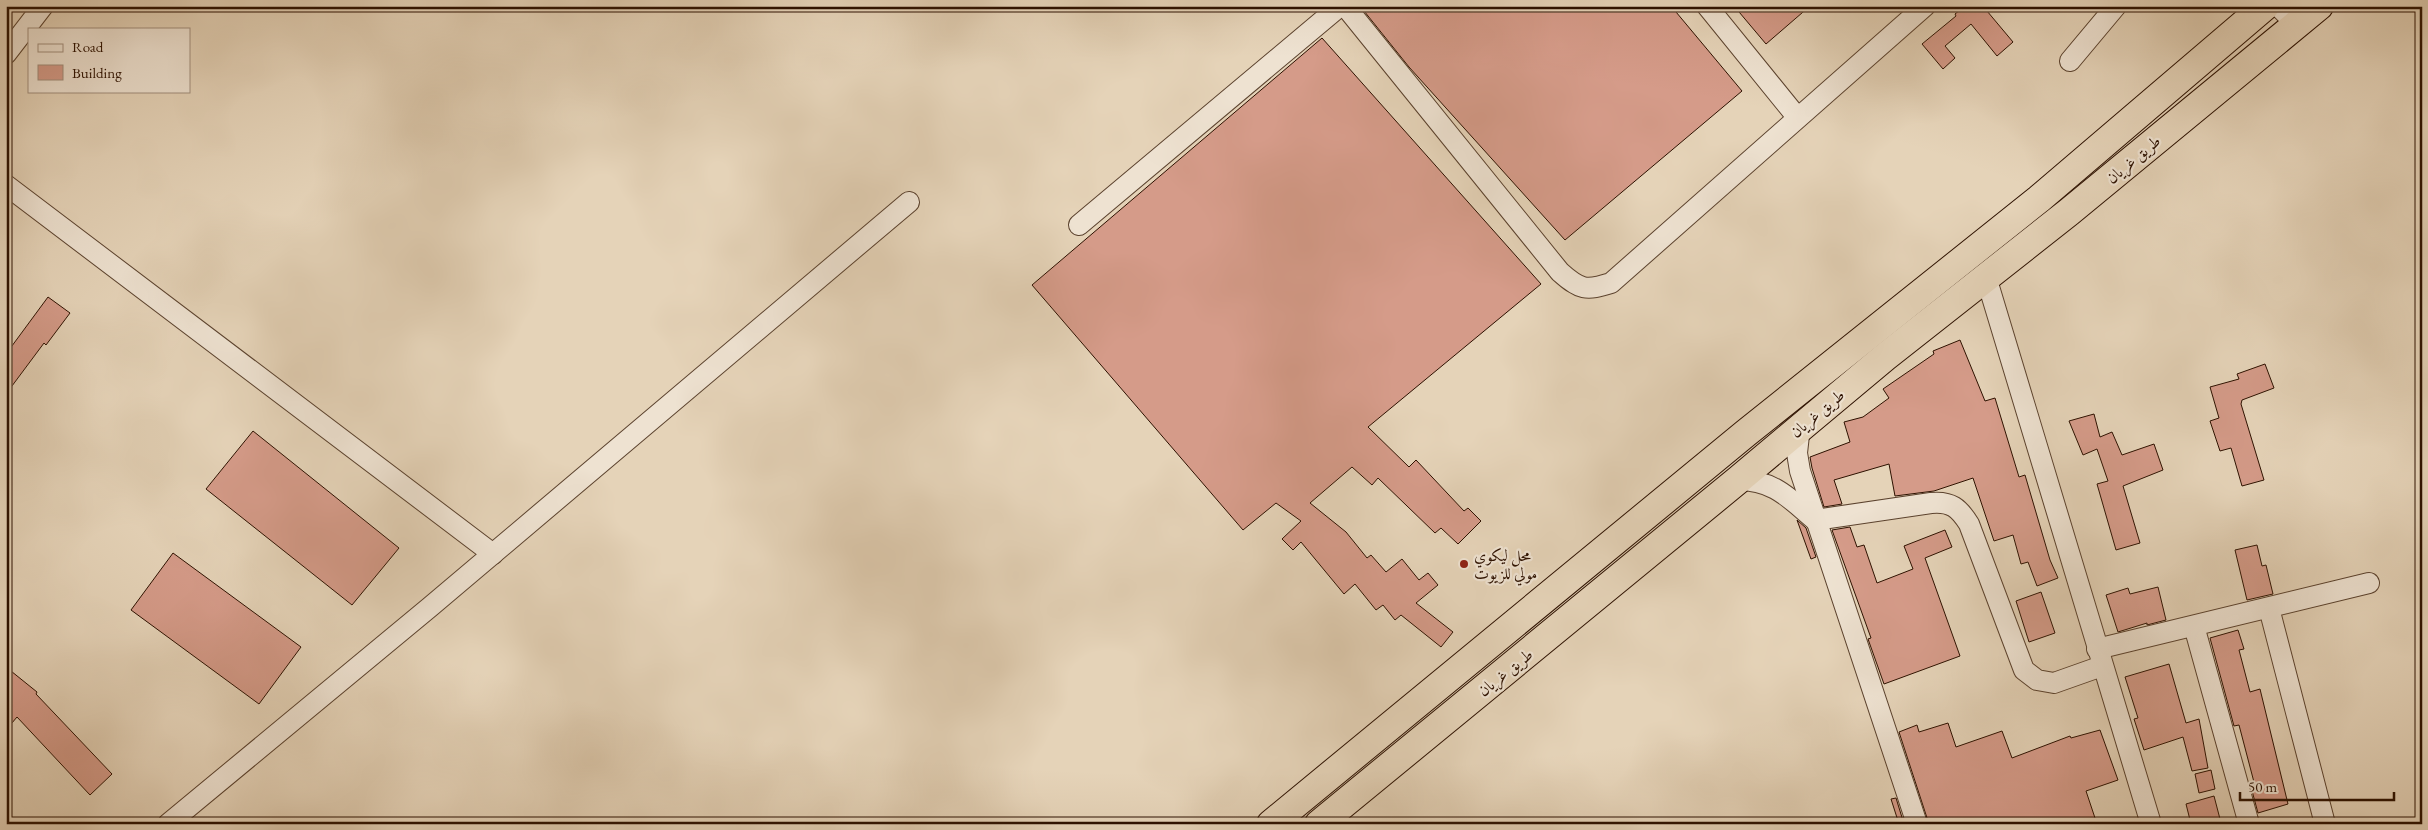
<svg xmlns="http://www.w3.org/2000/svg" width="2428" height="830" viewBox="0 0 2428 830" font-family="'EB Garamond',Amiri,serif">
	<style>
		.building { fill: #d59b89; stroke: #2d1100 }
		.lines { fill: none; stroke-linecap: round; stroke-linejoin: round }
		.minor-casing { stroke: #5b422e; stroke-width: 22 }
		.trunk-casing { stroke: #2d1100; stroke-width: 30 }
		.minor { stroke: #eee2d1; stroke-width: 20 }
		.trunk { stroke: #e5d3b8; stroke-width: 28 }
		.poi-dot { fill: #8f2418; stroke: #eee2d1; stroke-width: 2 }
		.labels { text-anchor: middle; stroke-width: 4.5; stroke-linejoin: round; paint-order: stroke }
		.street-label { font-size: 16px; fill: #2d1100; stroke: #eee2d1 }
		.poi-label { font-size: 16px; fill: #2d1100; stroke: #eee2d1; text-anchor: start }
	</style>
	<rect width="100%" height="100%" fill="#e5d3b8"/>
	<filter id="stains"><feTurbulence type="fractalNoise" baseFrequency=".004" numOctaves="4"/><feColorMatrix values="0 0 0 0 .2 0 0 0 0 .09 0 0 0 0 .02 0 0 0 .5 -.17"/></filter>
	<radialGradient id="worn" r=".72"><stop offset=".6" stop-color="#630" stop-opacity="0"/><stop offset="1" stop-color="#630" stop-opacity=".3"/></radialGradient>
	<g class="building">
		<path d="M1360 6H1671L1742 91 1565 240 1409 67Z"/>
		<path d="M1734 6H1810L1766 44Z"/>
		<path d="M1956 6H1993L1987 11 2013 42 1997 56 1971 24 1945 46 1955 58 1943 69 1922 44 1956 16 1955 14 1960 10Z"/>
		<path d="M1322 38 1541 284 1368 427 1409 467 1416 460 1464 511 1468 508 1481 521 1458 544 1441 528 1435 533 1378 478 1372 485 1352 467 1310 503 1346 532 1367 558 1371 555 1386 572 1402 559 1419 580 1428 573 1438 585 1416 603 1453 632 1441 647 1401 615 1395 620 1383 605 1376 610 1355 584 1344 594 1301 542 1293 550 1282 539 1301 521 1276 503 1243 530 1032 285Z"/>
		<path d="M48 297 70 313 46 345 44 343 6 394V354Z"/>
		<path d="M1960 340 1985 401 1995 398 2019 477 2025 475 2050 560 2058 578 2037 586 2028 562 2021 564 2013 535 1994 541 1973 478 1934 491 1895 496 1889 464 1834 480 1842 504 1824 507 1812 468 1810 457 1850 442 1844 422 1863 417 1889 398 1883 389 1934 354 1933 351Z"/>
		<path d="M2265 364 2274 388 2242 400 2241 404 2264 480 2242 486 2231 448 2220 451 2210 421 2219 418 2210 387 2239 379 2237 374Z"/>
		<path d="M2094 414 2100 437 2112 432 2122 455 2154 444 2163 470 2123 486 2140 543 2116 550 2097 484 2108 481 2097 449 2083 455 2069 421Z"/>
		<path d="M253 431 399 548 352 605 206 489Z"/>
		<path d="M1797 520 1806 528 1816 557 1811 559Z"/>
		<path d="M1850 527 1857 547 1864 545 1877 583 1913 569 1904 546 1945 530 1952 547 1925 558 1960 656 1884 684 1868 639 1871 638 1832 530Z"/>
		<path d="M2257 545 2262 566 2266 565 2273 594 2247 600 2235 550Z"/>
		<path d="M173 553 301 647 259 704 131 610Z"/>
		<path d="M2158 587 2166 620 2147 625V623L2118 632 2106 595 2128 588 2130 594Z"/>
		<path d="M2041 592 2055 633 2029 642 2016 601Z"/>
		<path d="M2238 630 2244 649 2239 650 2250 692 2260 689 2288 804 2258 813 2251 787 2255 786 2239 725 2234 726 2210 638Z"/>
		<path d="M2169 664 2186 723 2199 719 2208 768 2192 771 2183 737 2144 750 2134 719 2138 718 2125 677Z"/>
		<path d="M6 667 37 692 36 694 112 774 90 795 17 717 6 730Z"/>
		<path d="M1948 723 1956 747 2002 731 2012 758 2070 736 2071 738 2100 730 2118 780 2086 791 2097 824H1929L1899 732 1917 725 1919 732Z"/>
		<path d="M2211 770 2215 789 2199 793 2195 774Z"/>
		<path d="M2214 796 2220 819 2191 824 2186 804Z"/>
		<path d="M1896 798 1904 824H1899L1891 799Z"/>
	</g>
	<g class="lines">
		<defs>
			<g id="minor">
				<path d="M1345 6 1560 272C1580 290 1586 291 1611 283L1925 6"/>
				<path d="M1707 6 1797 117"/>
				<path d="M2278 6 2297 25"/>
				<path d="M6 54 43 6"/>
				<path d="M2070 61 2116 6"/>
				<path d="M6 185 493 554"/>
				<path d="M1079 225 1340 6"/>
				<path d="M1986 277 2151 824"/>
				<path d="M1800 426 1797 453 1800 471 1917 824"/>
				<path d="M1738 480C1774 480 1789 498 1815 520L1931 503C1951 501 1959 508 1969 524L2024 670 2037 680 2054 683 2102 666"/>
				<path d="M2269 608 2325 824"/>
				<path d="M2194 626 2249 824"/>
				<path d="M2097 649 2369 583"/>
				<path d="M168 824 430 607 909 202"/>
			</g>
			<g id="trunk">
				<path d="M1271 824 1746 433 2039 199 2265 6"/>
				<path d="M1319 824 1738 480 1885 357 2069 212 2319 6"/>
			</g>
		</defs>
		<use href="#minor" class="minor-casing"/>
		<use href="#trunk" class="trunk-casing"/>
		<use href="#minor" class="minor"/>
		<use href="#trunk" class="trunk"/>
	</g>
	<circle class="poi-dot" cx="1464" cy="564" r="5"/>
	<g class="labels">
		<g class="street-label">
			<text transform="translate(2133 159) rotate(-40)" y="6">طريق غريان</text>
			<text transform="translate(1817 413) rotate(-40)" y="6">طريق غريان</text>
			<text transform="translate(1505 672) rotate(-39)" y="6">طريق غريان</text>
		</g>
		<g class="poi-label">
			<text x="1474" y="561">محل ليكوي<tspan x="1474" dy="18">مولي للزيوت</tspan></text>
		</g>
	</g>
	<rect width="2428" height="830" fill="none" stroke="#e5d3b8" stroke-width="25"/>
	<rect x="8" y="8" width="2413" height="815" fill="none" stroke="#2d1100" stroke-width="2.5"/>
	<rect x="12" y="12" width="2403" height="805" fill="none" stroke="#2d1100"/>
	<rect x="28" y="28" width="162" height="65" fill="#eee2d1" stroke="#a18e7d"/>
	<rect x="38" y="44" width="25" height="8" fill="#eee2d1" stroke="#a18e7d"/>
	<text x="72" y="52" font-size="15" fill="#2d1100">Road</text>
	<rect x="38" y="65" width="25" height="15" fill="#d59b89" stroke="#a18e7d"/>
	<text x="72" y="78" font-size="15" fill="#2d1100">Building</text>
	<path d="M2240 792v8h154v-8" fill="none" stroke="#2d1100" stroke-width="2.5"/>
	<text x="2248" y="792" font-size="15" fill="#2d1100" stroke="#eee2d1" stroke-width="4" paint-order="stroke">50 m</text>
	<rect width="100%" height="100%" filter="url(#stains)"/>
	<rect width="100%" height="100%" fill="url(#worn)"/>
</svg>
